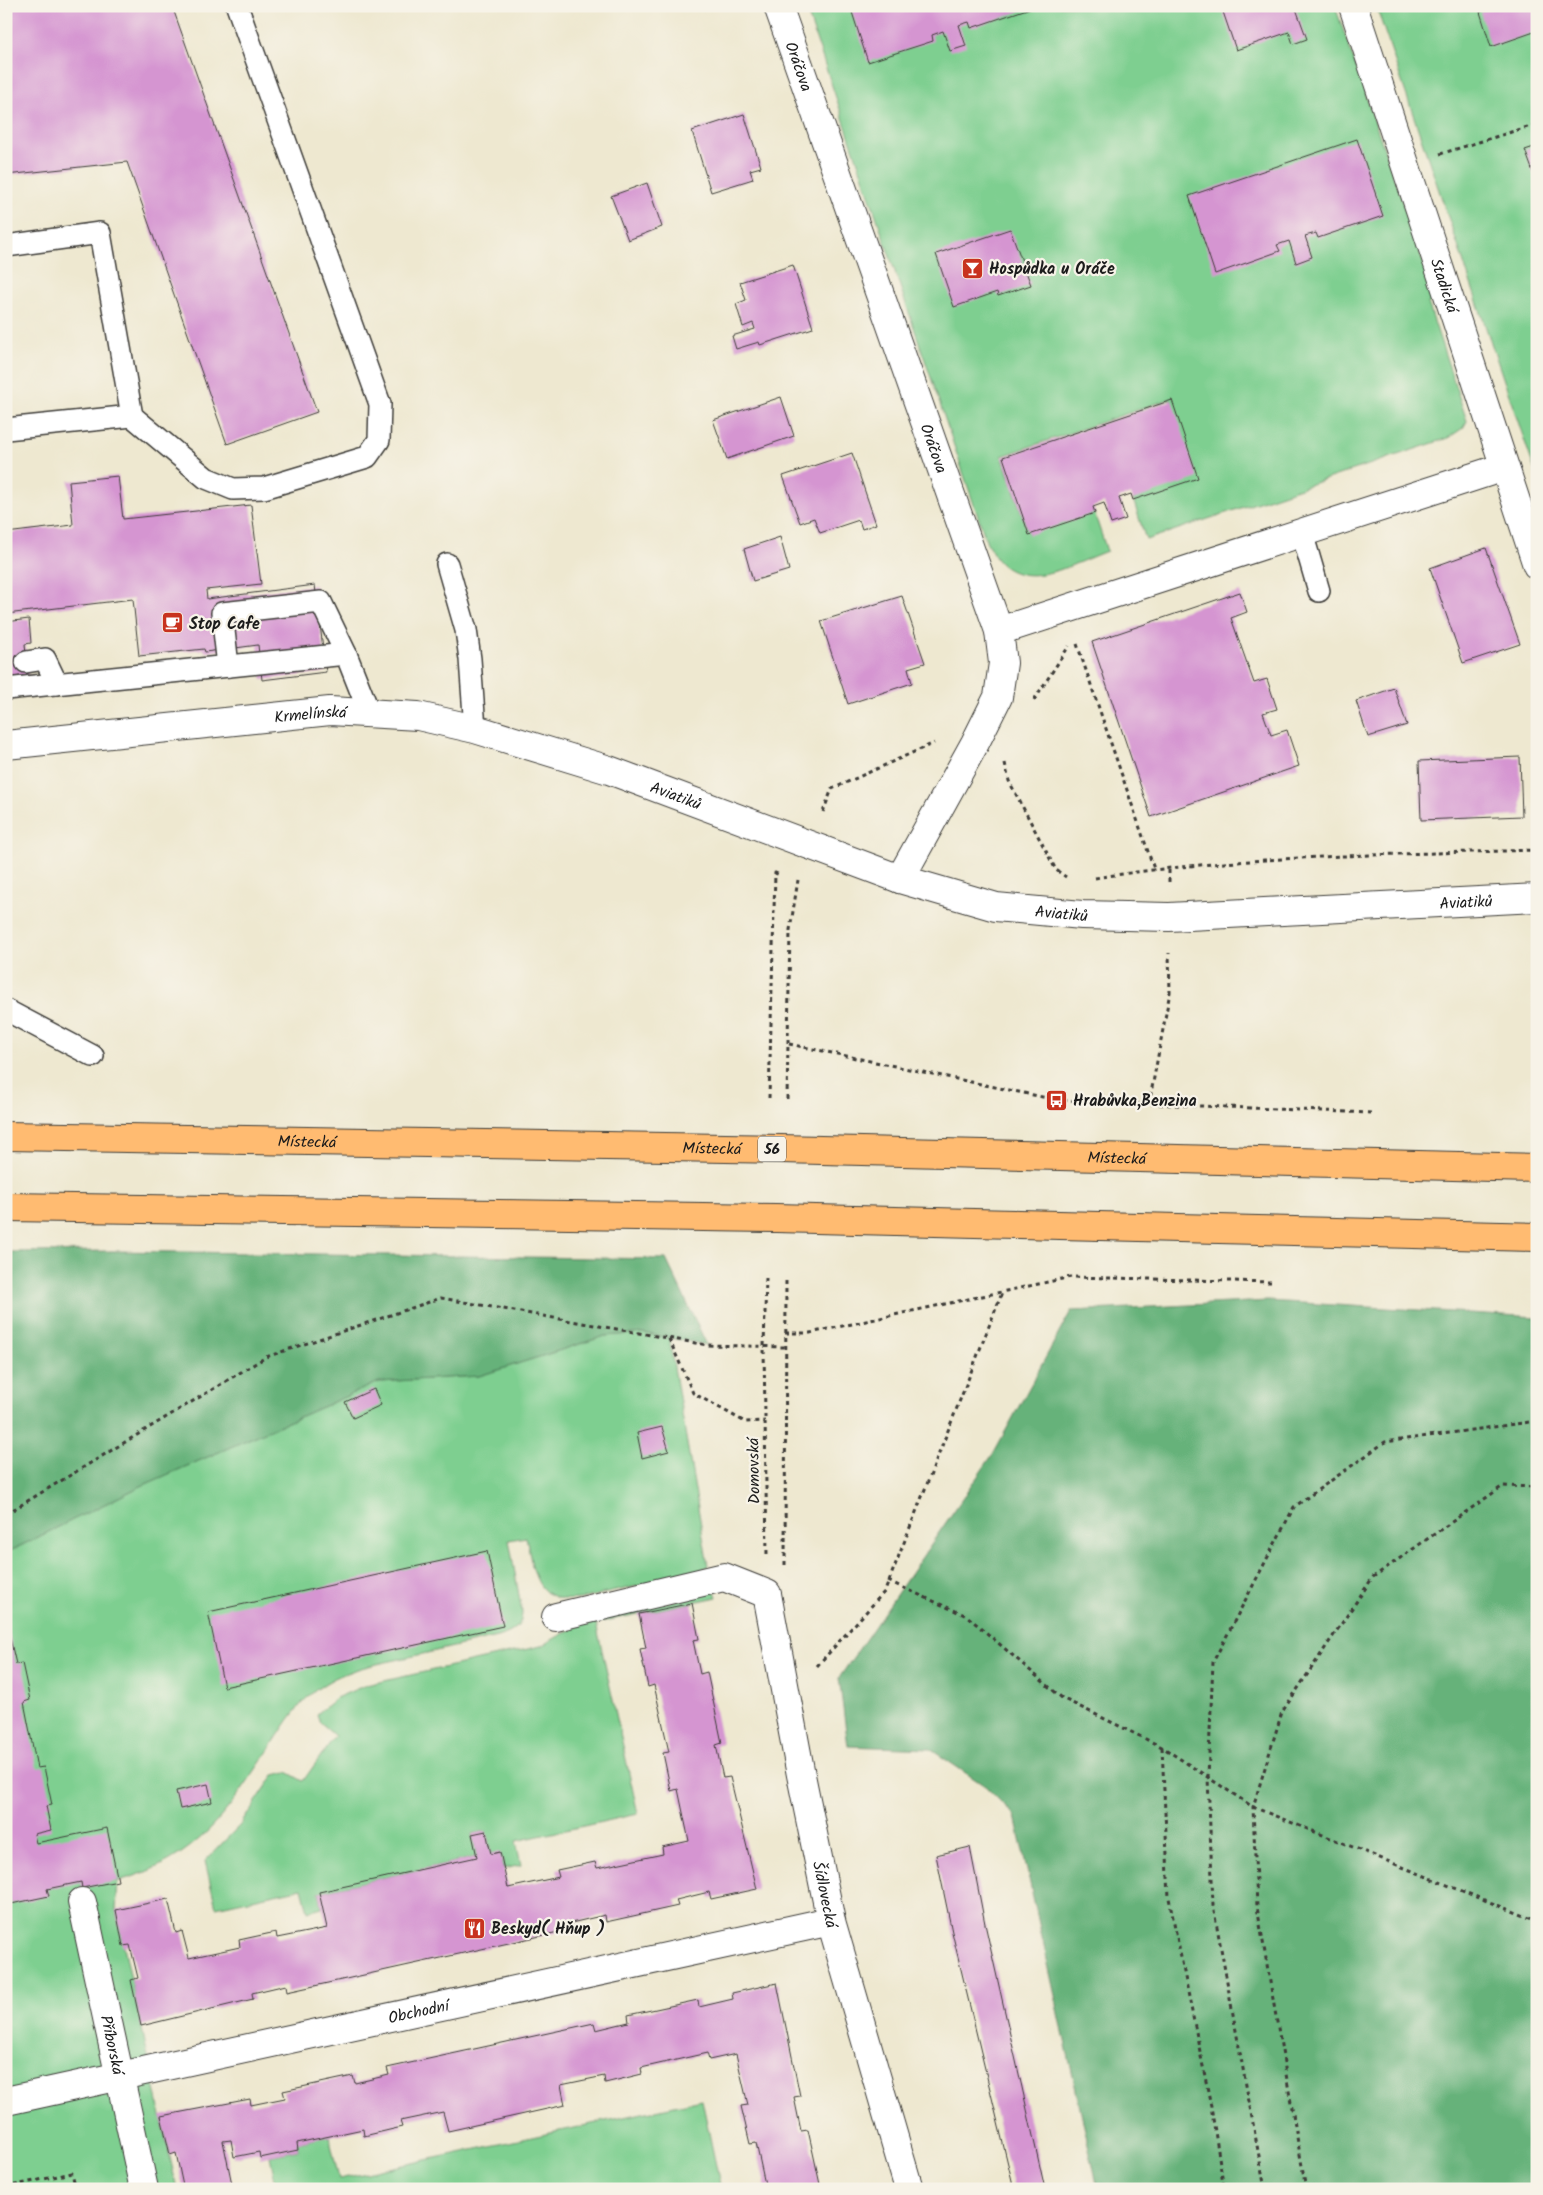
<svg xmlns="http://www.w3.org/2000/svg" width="1543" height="2195" viewBox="0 0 1543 2195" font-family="Kalam,sans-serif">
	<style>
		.green { fill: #7ecf90; stroke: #4d7656 }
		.forest { fill: #66b27a; stroke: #41674b }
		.building { fill: #d595d1 }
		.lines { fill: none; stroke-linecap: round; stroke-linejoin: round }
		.service-casing { stroke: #3c3b37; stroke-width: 24 }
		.minor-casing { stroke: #3c3b37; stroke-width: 30 }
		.trunk-casing { stroke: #3c3b37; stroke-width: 30 }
		.path { stroke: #3c3b37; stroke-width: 3; stroke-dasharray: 4 4; stroke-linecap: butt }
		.service { stroke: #fff; stroke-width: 21 }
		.minor { stroke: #fff; stroke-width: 28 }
		.trunk { stroke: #ffbb71; stroke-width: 28 }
		.labels { text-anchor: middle; stroke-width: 4.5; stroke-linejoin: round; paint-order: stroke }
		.shield { fill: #f7f3e8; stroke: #5e5c59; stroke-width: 1 }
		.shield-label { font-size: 15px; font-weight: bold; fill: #1c1c1c }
		.street-label { font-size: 16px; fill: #1c1c1c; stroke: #f7f3e8 }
		.poi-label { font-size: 16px; font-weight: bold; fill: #1c1c1c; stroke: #f7f3e8; text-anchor: start }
	</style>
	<rect width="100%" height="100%" fill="#f7f3e8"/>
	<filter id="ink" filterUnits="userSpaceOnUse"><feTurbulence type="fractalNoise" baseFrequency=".02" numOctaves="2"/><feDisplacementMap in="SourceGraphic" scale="10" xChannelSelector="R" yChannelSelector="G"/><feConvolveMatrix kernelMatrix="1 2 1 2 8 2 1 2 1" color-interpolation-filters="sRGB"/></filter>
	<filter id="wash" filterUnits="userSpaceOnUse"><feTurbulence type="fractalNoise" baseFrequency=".0096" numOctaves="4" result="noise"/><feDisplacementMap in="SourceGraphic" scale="20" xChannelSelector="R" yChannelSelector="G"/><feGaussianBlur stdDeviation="1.12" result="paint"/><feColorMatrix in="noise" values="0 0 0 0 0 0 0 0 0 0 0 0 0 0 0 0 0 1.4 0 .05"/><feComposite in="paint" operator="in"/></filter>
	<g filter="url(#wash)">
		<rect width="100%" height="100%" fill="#eee8d0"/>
		<g class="green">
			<path d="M805 6H1335L1436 300 1428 303 1467 421 1463 428 1448 438 1146 540 1133 499 1197 477 1170 399 1002 456 1029 534 1094 512 1107 551C1076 562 1030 591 1000 563 995 558 991 549 987 543Z"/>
			<path d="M1376 6H1537V477Z"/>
			<path d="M643 1333 669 1338 708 1566 695 1573 580 1599C535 1604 534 1574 526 1537L509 1540 522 1612C522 1628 511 1633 497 1637 466 1644 436 1651 405 1658 378 1664 350 1668 326 1683 301 1698 287 1722 272 1745 228 1811 199 1860 118 1881L116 1910 177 2189H6V1553L139 1487 379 1382 479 1376 605 1336Z"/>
			<path d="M715 1591 717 1597 596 1623 638 1814 516 1841 521 1865 504 1869 500 1853 491 1854 486 1831 472 1834 477 1857 319 1892 322 1907 308 1911 302 1888 216 1907 205 1861 241 1824 274 1775 287 1772 303 1781 335 1736 320 1723 317 1714 336 1698 366 1685 541 1646 584 1622Z"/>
			<path d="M702 2100 721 2189H277L270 2156 298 2150 297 2143 329 2136 339 2179Z"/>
		</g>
		<g class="forest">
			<path d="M113 1251 666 1259 707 1345 643 1333 605 1336 479 1376 379 1382 139 1487 6 1553V1252Z"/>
			<path d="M1268 1301 1537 1317V2189H1098L1015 1816 985 1786 930 1749 848 1746 839 1678 993 1454 1071 1311Z"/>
		</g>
		<g id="blocks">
			<g class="building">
				<path d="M6 6H172L317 412 227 444 127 162 6 175Z"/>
				<path d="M850 6H1033V7L971 28 969 22 959 25 966 46 950 51 943 31 932 35 933 41 868 62Z"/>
				<path d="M1221 6H1295L1307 39 1293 44 1289 32 1236 50Z"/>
				<path d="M1486 6H1537V31L1491 47 1480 12 1487 9Z"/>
				<path d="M744 114 761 167 750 170 753 179 711 192 692 131Z"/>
				<path d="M1357 139 1383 216 1318 238 1316 233 1305 236 1312 257 1296 263 1289 241 1277 245 1280 251 1215 274 1189 196Z"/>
				<path d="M1537 146V183L1525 150Z"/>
				<path d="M647 183 662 227 628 240 611 196Z"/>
				<path d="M1010 229 1031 285 998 296 997 292 954 307 936 254Z"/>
				<path d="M793 265 813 328 760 345 759 342 736 349 732 336 755 329 753 323 743 327 736 304 746 300 740 282Z"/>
				<path d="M781 397 794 436 727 459 713 420Z"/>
				<path d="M1172 400 1198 478 1133 500 1131 494 1119 498 1126 519 1111 524 1104 503 1093 507 1095 513 1029 535 1003 457Z"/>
				<path d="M852 453 876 524 862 529 859 520 820 533 814 518 800 523 783 476Z"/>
				<path d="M118 476 123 519 251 505 261 584 206 590 207 599 315 585 326 672 262 680 258 645 205 652 204 649 139 656 133 599 6 614V533L73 525 69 481Z"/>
				<path d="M780 537 789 570 753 581 744 549Z"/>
				<path d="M1486 548 1520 644 1463 663 1430 568Z"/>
				<path d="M1240 592 1247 612 1231 618 1254 683 1267 679 1277 709 1263 713 1271 735 1287 730 1299 766 1151 817 1092 642Z"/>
				<path d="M902 596 925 663 908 668 912 683 848 704 821 621Z"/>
				<path d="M29 619 31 643 25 644 28 675 6 678V622Z"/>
				<path d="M1394 688 1407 725 1368 737 1356 701Z"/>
				<path d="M1520 757 1522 816 1421 820 1419 761Z"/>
				<path d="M374 1389 381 1405 353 1418 345 1402Z"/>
				<path d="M662 1427 669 1451 642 1458 637 1433Z"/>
				<path d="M487 1551 503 1626 224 1687 208 1612Z"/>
				<path d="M692 1603 699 1639 693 1640 700 1674 707 1672 722 1743 716 1745 723 1778 730 1777 757 1889 711 1899 709 1892 676 1900 678 1906 606 1922 605 1915 571 1923 572 1929 287 1992 286 1985 252 1993 253 1999 141 2026 131 1980 138 1978 130 1945 123 1946 116 1910 168 1899 176 1933 182 1931 189 1958 240 1947 239 1940 276 1932 277 1938 327 1928 319 1892 477 1857 472 1834 486 1831 491 1854 500 1852 508 1888 559 1877 557 1870 595 1862 597 1868 663 1854 662 1847 689 1841 678 1789 671 1791 663 1753 669 1752 654 1685 648 1687 640 1649 646 1648 639 1614Z"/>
				<path d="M8 1630 16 1664 22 1663 30 1700 24 1702 37 1768 44 1767 52 1805 46 1806 51 1830 34 1834 36 1843 107 1828 118 1881 82 1888 81 1882 47 1889 49 1896 11 1904 6 1884V1631Z"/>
				<path d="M208 1784 212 1802 180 1809 176 1791Z"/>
				<path d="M970 1847 985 1924 1045 2189H1014L952 1932 936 1855Z"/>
				<path d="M777 1983 800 2096 794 2097 801 2131 808 2130 821 2189H766L756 2143 750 2144 741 2106 748 2105 736 2054 709 2060 707 2053 641 2068 642 2074 605 2083 604 2076 561 2085 565 2105 448 2131 443 2112 400 2121 402 2127 364 2136 363 2129 297 2143 298 2150 260 2158 259 2152 234 2157 231 2140 223 2141 233 2189H175L183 2186 176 2153 170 2155 161 2116 250 2099 251 2105 285 2098 283 2091 353 2076 355 2083 389 2075 387 2068 594 2023 596 2030 629 2022 628 2015 698 2000 699 2007 733 1999 732 1993Z"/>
			</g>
		</g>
	</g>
	<g filter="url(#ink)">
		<use href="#blocks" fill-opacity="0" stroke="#3c3b37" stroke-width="1"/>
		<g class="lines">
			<defs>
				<g id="service">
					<path d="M6 246 100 233 132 416 6 429"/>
					<path d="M132 416 206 478 233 489 264 488 367 457 379 440 380 404 237 6"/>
					<path d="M1302 533 1319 591"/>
					<path d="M447 564 466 630 470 659 475 729"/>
					<path d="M26 662 45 659 57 684"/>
					<path d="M228 666 222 613 321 602 346 654"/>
					<path d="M6 689 346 654 369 712"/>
					<path d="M6 1010 93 1056"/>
				</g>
				<g id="minor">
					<path id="s1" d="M778 6 999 631 1003 663 998 697 975 743 900 879"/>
					<path id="s2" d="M1353 6 1537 565"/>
					<path d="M999 631 1504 467"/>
					<path id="s3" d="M6 745 330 711 418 716 475 729 609 770 900 879 996 907 1082 915 1169 917 1537 898"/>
					<path id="s4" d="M556 1617 724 1577 767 1594 801 1775 831 1921 909 2189"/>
					<path id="s5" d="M82 1902 144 2189"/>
					<path id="s6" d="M6 2101 831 1921"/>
				</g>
				<g id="trunk">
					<path id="s7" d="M6 1136 781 1149 1537 1168"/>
					<path d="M6 1207 776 1218 1537 1237"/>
				</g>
			</defs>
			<use href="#service" class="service-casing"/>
			<use href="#minor" class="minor-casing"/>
			<use href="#trunk" class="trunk-casing"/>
			<g class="path">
				<path d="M1440 154 1537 124"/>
				<path d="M1077 644 1154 869"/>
				<path d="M1034 700 1069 646"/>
				<path d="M1005 763 1009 781 1056 870 1066 877"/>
				<path d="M823 812 832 789 934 743"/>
				<path d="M1095 878C1241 855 1389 855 1537 850"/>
				<path d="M1169 882V867"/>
				<path d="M789 1044 1057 1100 1371 1113"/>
				<path d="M769 1098 775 873 780 875"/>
				<path d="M787 1099 790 930 798 880"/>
				<path d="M1149 1104 1170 992 1169 953"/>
				<path d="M766 1278 764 1347 767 1555"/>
				<path d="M785 1333H810L1071 1277 1272 1282"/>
				<path d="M669 1339 693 1393 745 1422 765 1421"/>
				<path d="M6 1514 266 1357 441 1298 707 1345 785 1347"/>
				<path d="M785 1565 786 1280"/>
				<path d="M888 1581 967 1616 1062 1698 1162 1747 1253 1807 1537 1921"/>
				<path d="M817 1666 885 1591 1002 1293"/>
				<path d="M1162 1747 1169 1898 1211 2106 1224 2189"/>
				<path d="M6 2187 72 2173 76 2189"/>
				<path d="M1265 2189 1213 1905 1208 1777 1213 1662 1294 1507 1385 1442 1537 1421"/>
				<path d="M1306 2189 1257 1907 1253 1807 1282 1712 1373 1577 1503 1486 1537 1487"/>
			</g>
			<use href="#service" class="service"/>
			<use href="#minor" class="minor"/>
			<use href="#trunk" class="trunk"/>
		</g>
	</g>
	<defs>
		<symbol id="bar-square" viewBox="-11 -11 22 22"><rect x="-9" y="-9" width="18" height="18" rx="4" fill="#c8321e" stroke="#f7f3e8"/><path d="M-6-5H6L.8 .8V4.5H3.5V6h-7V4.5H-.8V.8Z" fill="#fff"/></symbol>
		<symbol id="cafe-square" viewBox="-11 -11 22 22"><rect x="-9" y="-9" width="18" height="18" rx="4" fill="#c8321e" stroke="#f7f3e8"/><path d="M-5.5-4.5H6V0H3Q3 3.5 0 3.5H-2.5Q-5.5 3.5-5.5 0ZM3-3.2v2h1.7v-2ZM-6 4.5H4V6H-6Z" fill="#fff"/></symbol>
		<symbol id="bus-square" viewBox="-11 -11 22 22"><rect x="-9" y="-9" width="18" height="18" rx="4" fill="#c8321e" stroke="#f7f3e8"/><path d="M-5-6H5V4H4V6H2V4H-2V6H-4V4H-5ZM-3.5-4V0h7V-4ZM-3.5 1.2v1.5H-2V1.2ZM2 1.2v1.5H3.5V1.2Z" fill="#fff"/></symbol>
		<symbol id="restaurant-square" viewBox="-11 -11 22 22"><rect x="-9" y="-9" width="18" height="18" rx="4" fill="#c8321e" stroke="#f7f3e8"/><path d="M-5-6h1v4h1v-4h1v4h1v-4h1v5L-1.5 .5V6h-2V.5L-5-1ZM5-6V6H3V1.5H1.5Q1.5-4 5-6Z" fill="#fff"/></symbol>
	</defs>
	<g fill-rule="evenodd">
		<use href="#bar-square" x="960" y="256" width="25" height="25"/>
		<use href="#cafe-square" x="160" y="610" width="25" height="25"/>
		<use href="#bus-square" x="1044" y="1088" width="25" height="25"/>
		<use href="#restaurant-square" x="462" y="1916" width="25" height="25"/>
	</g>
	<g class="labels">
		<rect class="shield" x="758" y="1136.5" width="28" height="25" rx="4"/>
		<g class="shield-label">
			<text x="772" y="1154">56</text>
		</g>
		<g class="street-label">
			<text dy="6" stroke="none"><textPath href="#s1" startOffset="64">Oráčova</textPath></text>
			<text dy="6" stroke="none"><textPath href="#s2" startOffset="294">Stadická</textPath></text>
			<text dy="6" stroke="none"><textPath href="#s1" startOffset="469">Oráčova</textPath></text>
			<text dy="6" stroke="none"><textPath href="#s3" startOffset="306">Krmelínská</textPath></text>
			<text dy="6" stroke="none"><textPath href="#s3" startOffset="684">Aviatiků</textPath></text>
			<text dy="6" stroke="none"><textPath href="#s3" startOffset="1494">Aviatiků</textPath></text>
			<text dy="6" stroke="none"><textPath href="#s3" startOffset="1089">Aviatiků</textPath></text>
			<text dy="6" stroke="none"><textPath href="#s7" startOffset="301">Místecká</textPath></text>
			<text dy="6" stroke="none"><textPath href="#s7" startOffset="706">Místecká</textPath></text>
			<text dy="6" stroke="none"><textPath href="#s7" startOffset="1111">Místecká</textPath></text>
			<text transform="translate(753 1471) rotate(-91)" y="6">Domovská</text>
			<text dy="6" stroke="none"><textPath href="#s4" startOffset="525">Šídlovecká</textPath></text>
			<text dy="6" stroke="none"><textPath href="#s6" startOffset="422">Obchodní</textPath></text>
			<text dy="6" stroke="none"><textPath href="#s5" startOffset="146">Příborská</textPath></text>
		</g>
		<g class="poi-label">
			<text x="989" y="274">Hospůdka u Oráče</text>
			<text x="189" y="629">Stop Cafe</text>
			<text x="1073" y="1106">Hrabůvka,Benzina</text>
			<text x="491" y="1934">Beskyd( Hňup )</text>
		</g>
	</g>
	<rect width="1543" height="2195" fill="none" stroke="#f7f3e8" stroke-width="25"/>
</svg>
